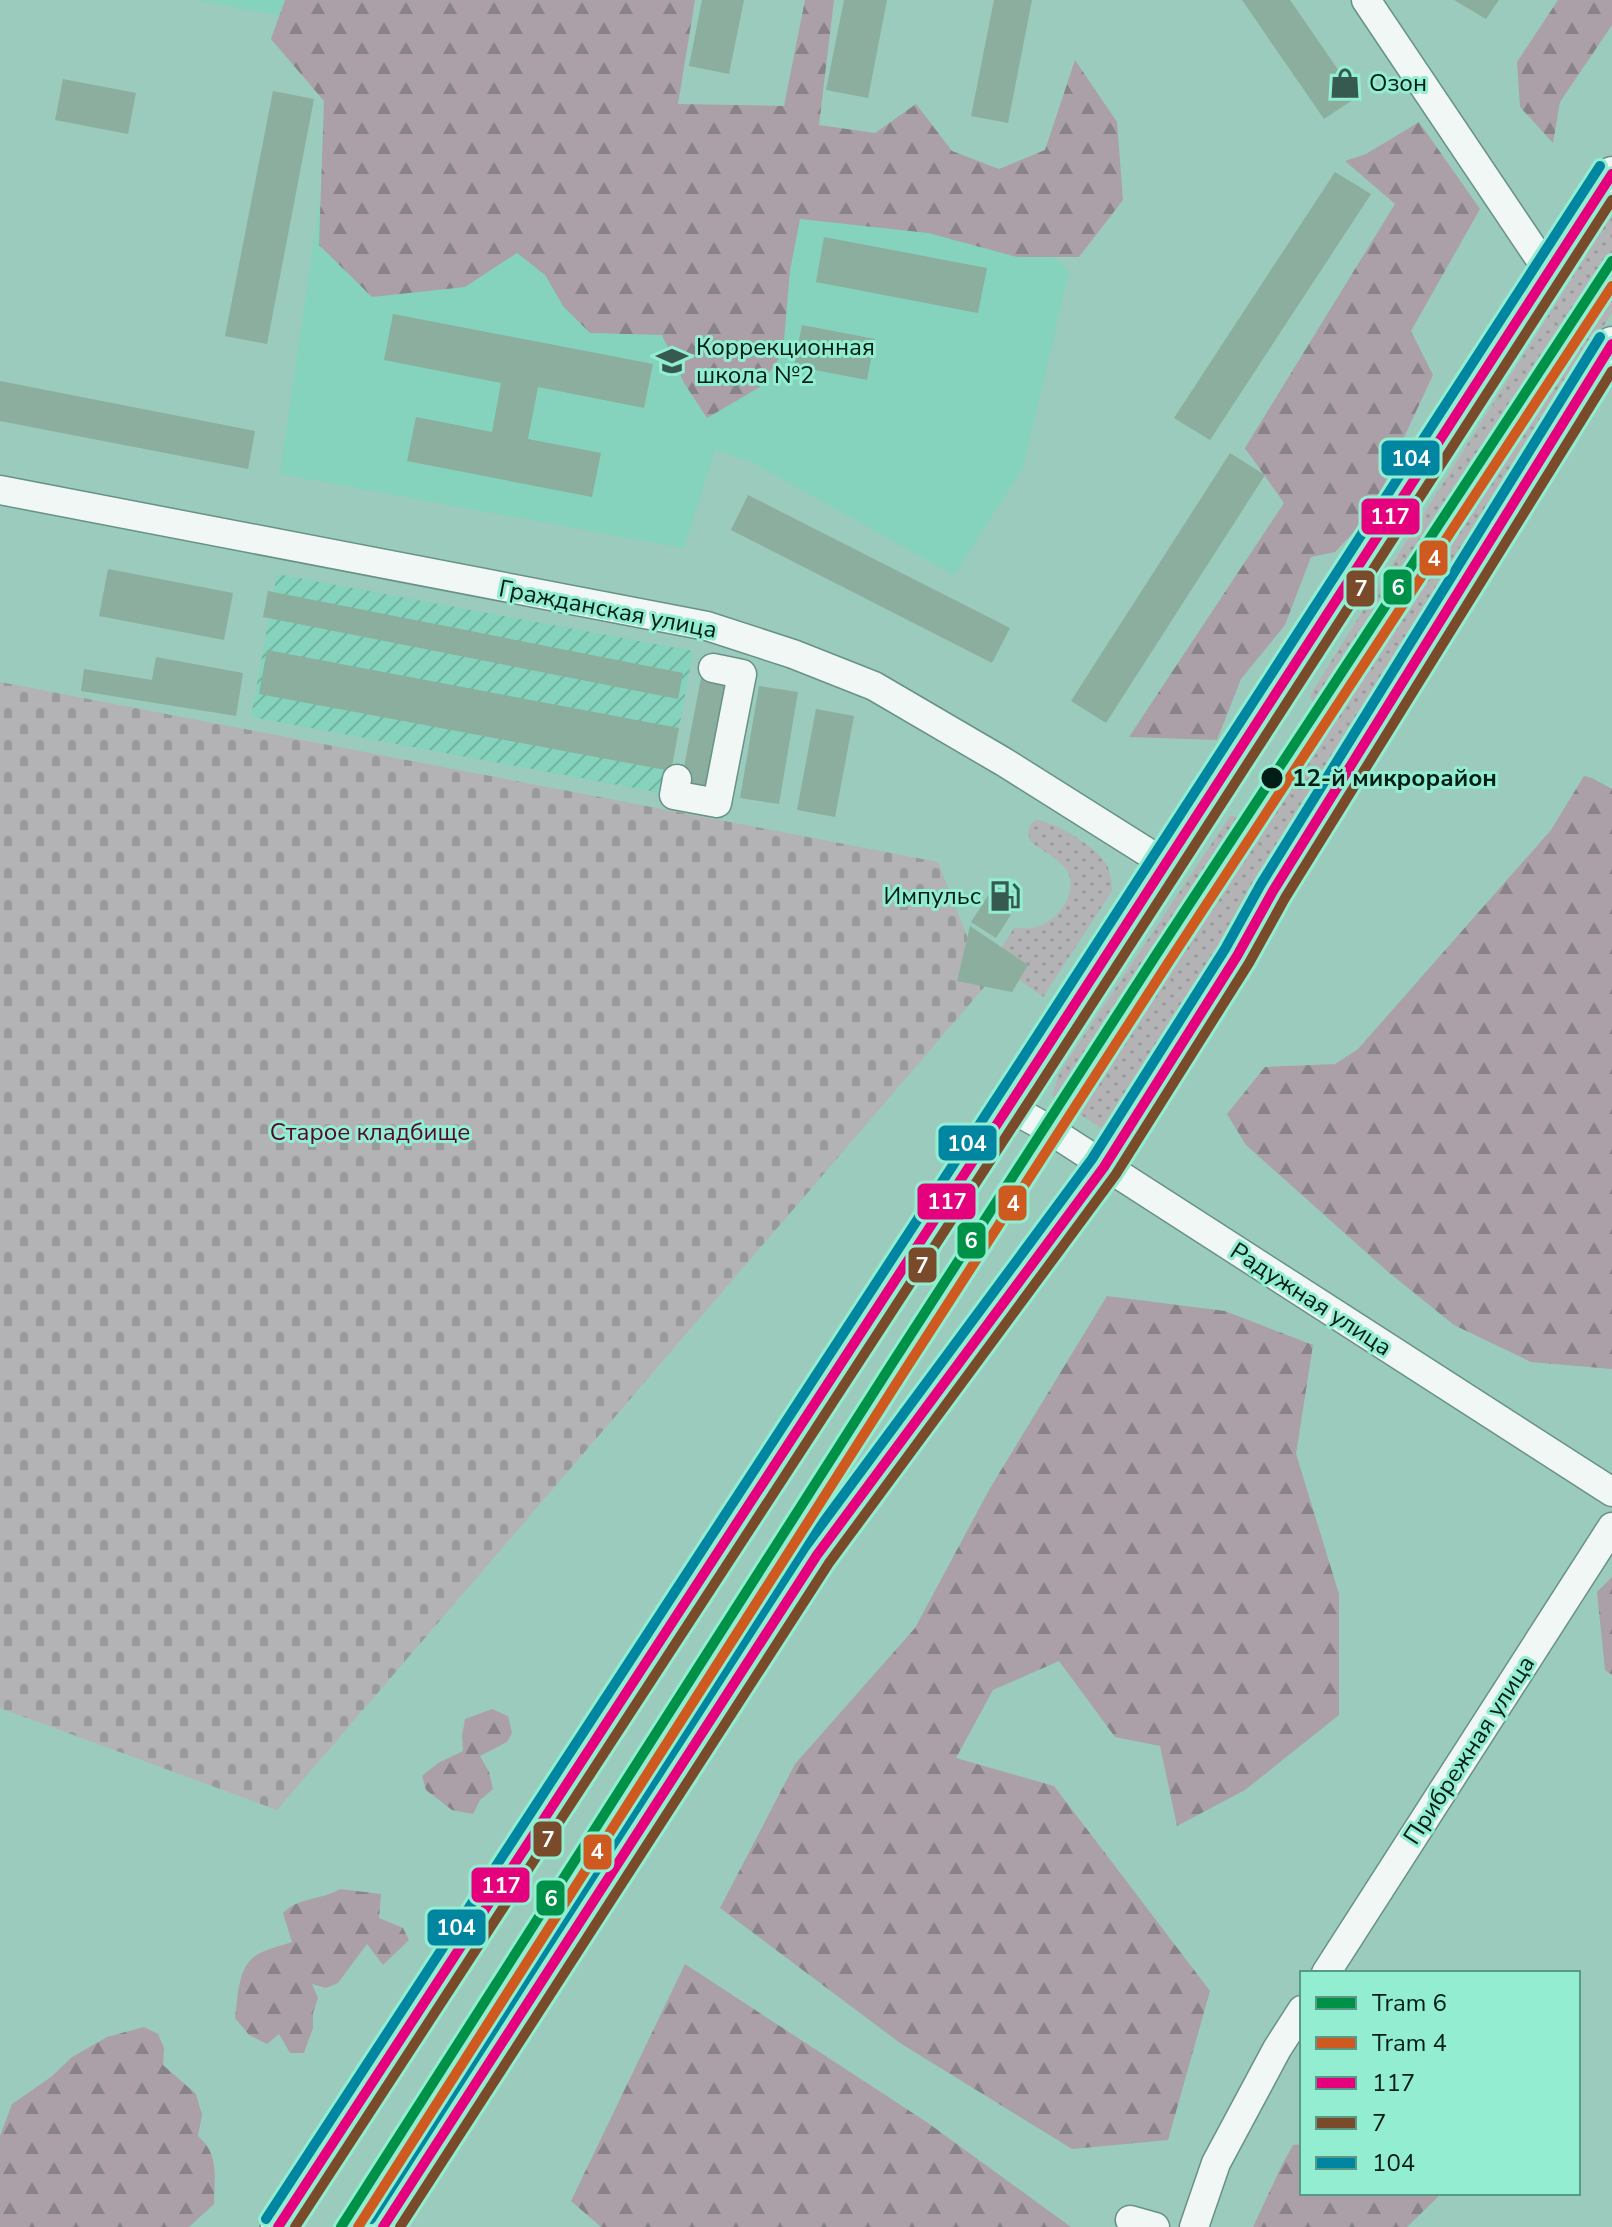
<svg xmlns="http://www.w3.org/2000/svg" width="1612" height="2227" viewBox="0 0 1612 2227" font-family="'Nunito Sans',sans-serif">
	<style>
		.built { fill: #85d3bc }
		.industrial { fill: url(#industrial-furrows) }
		.grass { fill: url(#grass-dots) }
		.forest { fill: url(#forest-firs) }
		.cemetery { fill: url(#cemetery-stones) }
		.building { fill: #8bae9e }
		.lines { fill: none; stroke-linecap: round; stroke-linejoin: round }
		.minor-casing { stroke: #689187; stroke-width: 31 }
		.major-casing { stroke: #689187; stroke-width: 37 }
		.minor { stroke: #f0f7f5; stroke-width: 28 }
		.major { stroke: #f0f7f5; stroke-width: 34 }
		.bus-1-casing { stroke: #92edd1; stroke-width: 16 }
		.bus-2-casing { stroke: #92edd1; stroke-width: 16 }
		.bus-3-casing { stroke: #92edd1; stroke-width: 16 }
		.bus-1 { stroke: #e5007d; stroke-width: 10 }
		.bus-2 { stroke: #7a4b2a; stroke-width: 10 }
		.bus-3 { stroke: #0086a0; stroke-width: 10 }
		.tram-1-casing { stroke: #92edd1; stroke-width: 16 }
		.tram-2-casing { stroke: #92edd1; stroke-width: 16 }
		.tram-1 { stroke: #009148; stroke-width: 10 }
		.tram-2 { stroke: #ce5a20; stroke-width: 10 }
		.stop-dot { fill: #011d15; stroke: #92edd1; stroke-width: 3 }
		.labels { text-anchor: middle; stroke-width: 6; stroke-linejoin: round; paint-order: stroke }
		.poi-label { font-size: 24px; fill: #011d15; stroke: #92edd1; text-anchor: start }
		.street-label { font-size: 24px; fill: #011d15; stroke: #92edd1 }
		.stop-label { font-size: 24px; font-weight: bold; fill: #011d15; stroke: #92edd1; text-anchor: start }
		.park-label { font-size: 24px; fill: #530832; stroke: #92edd1 }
		.line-badge { stroke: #92edd1; stroke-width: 3 }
		.badge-label { font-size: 22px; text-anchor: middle; font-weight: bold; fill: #fff }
	</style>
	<defs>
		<pattern id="industrial-furrows" width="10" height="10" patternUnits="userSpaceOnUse" patternTransform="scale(2)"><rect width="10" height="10" fill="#85d3bc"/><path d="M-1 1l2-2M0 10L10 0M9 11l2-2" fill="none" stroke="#71b5a1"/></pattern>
		<pattern id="grass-dots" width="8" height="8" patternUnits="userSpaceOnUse" patternTransform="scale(2)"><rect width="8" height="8" fill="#b3b3b5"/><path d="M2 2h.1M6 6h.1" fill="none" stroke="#989a9b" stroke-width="1.8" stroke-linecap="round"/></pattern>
		<pattern id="forest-firs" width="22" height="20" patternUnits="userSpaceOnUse" patternTransform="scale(2)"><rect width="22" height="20" fill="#aba0a8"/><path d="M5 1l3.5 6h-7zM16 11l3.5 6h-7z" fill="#898288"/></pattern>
		<pattern id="cemetery-stones" width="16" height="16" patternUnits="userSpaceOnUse" patternTransform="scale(2)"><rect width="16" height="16" fill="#b3b3b5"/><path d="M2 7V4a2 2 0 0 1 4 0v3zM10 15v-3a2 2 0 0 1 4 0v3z" fill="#989a9b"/></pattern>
	</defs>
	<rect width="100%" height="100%" fill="#9acbbd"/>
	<g class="built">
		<path d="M196 0H299L281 16Z"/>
		<path d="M333 108 1034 238 1069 272 1023 468 954 575 748 460 715 450 684 548 280 474Z"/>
	</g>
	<path class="industrial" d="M277 574 693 651 667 794 251 717Z"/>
	<g class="grass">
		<path d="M1612 214V313L1464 545 1116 1122 1104 1130 1052 1096 1059 1073 1230 816 1251 817 1318 716 1310 695Z"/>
		<path d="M1035 820C1053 820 1098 848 1107 865 1110 872 1112 882 1112 891L1043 997 993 961 1014 928C1022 928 1031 930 1039 926 1060 919 1080 890 1066 869 1057 857 1041 851 1030 841 1028 832 1027 827 1035 820Z"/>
	</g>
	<g class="forest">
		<path d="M285 0H695L678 104 784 106 805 0H834L819 125 875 133 916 104 952 151 999 169 1045 150 1075 60 1117 122 1123 200 1079 257H1017L928 233 800 219 790 271 783 352 760 387 707 418 684 383 662 335 590 333 563 306 545 275 517 253 465 287 372 297 319 245 324 101 271 39Z"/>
		<path d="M1558 0H1612V25L1560 102 1553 143 1520 107 1517 62Z"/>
		<path d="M1419 122 1480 209 1411 331 1433 375 1398 450 1374 511 1335 552 1311 557 1285 625 1241 679 1217 740 1129 737 1284 503 1245 448 1395 204 1345 161 1366 154Z"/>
		<path d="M1584 776 1592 778 1612 789V1369L1531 1362 1454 1325 1387 1271 1246 1145 1227 1114 1265 1067 1335 1064 1358 1049 1551 830Z"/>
		<path d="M1107 1296 1225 1311 1313 1345 1296 1454 1339 1594V1715L1245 1790 1177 1826 1160 1746 1115 1737 1059 1661 993 1690 956 1758 1054 1786 1210 1991 1168 2140 1072 2149 900 2043 720 1908 795 1764 915 1628 989 1490Z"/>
		<path d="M1612 1577V1675L1605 1670 1597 1592Z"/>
		<path d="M492 1709 508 1716 512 1733 507 1742 480 1756 489 1772 493 1789 480 1800 473 1814 452 1810 426 1790 422 1776 438 1763 463 1751 462 1736 465 1719Z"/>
		<path d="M340 1889 381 1894 379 1918 403 1928 409 1940 383 1965 367 1944 338 1983 326 1988 312 1984 318 1998 313 2013V2028L304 2053H290L279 2034 267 2044 249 2035 235 2018C238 1999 237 1969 255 1956 265 1949 280 1946 292 1942L283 1913C299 1897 321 1900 340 1889Z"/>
		<path d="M685 1964 928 2123 1071 2227H601L571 2201Z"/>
		<path d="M144 2027 158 2034 164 2048 163 2065 196 2094 202 2115 198 2136C220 2155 214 2177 214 2204L189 2227H0V2136L12 2104 51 2077 72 2057 107 2037Z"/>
		<path d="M1302 2144V2193H1442L1407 2227H1253L1281 2167 1293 2145Z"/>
	</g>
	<path class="cemetery" d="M0 682 938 862 986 985 277 1810 0 1708Z"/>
	<g class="building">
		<path d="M702 0H744L729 74 689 66Z"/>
		<path d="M844 0H887L868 98 826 90Z"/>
		<path d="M994 0H1032L1008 123 971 116Z"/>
		<path d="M1242 0H1290L1357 97 1324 119Z"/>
		<path d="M1454 0H1499L1486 19Z"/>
		<path d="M63 79 136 93 128 134 55 120Z"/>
		<path d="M273 91 314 99 267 344 225 336Z"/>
		<path d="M1335 172 1371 194 1210 440 1174 418Z"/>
		<path d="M824 237 987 268 978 313 816 282Z"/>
		<path d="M393 314 653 364 644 408 538 387 528 439 601 453 592 497 407 461 416 417 492 432 501 383 384 360Z"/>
		<path d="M802 325 875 339 867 380 794 366Z"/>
		<path d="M0 381 255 431 248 469 0 421Z"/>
		<path d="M1230 453 1265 475 1106 723 1071 701Z"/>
		<path d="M748 495 1010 628 992 663 731 530Z"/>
		<path d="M108 569 233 593 224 640 99 616Z"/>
		<path d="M268 591 683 673 678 699 263 617Z"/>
		<path d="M267 650 679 728 671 771 259 694Z"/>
		<path d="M156 657 243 673 236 716 81 691 84 669 152 680Z"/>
		<path d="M702 673 735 679 714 794 680 788Z"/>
		<path d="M759 686 798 692 779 804 740 798Z"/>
		<path d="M816 709 854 716 835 817 797 810Z"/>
		<path d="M995 885 1020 900 996 938 971 922Z"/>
		<path d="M970 926 1028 965 1012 992 957 981Z"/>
	</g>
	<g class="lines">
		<defs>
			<g id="minor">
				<path d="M1366 0 1548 271"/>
				<path d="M0 490 707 626 793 654 874 686 1004 762 1166 864"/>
				<path d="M677 779 674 795 717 803 742 674 713 668"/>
				<path d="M1009 1107 1045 1127 1612 1492"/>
				<path d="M1326 1973 1612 1527"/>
				<path d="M1130 2220 1155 2227"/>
				<path d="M1194 2227 1216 2163 1277 2049 1302 2010"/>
			</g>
			<g id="major">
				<path d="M278 2227 960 1179 1027 1078 1612 174"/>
				<path d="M383 2227 817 1555 1104 1167 1237 956 1273 891 1612 344"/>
			</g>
		</defs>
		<use href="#minor" class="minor-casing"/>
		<use href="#major" class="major-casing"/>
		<use href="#minor" class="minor"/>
		<use href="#major" class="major"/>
		<defs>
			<g id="bus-1">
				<path d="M278 2227 1027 1078 1612 174"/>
				<path d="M383 2227 817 1555 1104 1167 1237 956 1273 891 1612 344"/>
			</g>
			<g id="bus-2">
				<path d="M295 2227 1039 1086 1612 200"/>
				<path d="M400 2227 829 1563 1116 1174 1249 963 1285 898 1612 371"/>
			</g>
			<g id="bus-3">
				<path d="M266 2219 1015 1070 1600 166"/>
				<path d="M371 2219 805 1547 1092 1159 1225 949 1261 884 1600 337"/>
			</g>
		</defs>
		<use href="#bus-1" class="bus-1-casing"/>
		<use href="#bus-2" class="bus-2-casing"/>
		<use href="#bus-3" class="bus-3-casing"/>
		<use href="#bus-1" class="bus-1"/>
		<use href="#bus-2" class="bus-2"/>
		<use href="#bus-3" class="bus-3"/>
		<defs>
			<path id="tram-1" d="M341 2227 893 1362 1156 955 1612 261"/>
			<path id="tram-2" d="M358 2227 905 1370 1168 963 1612 286"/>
		</defs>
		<use href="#tram-1" class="tram-1-casing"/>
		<use href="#tram-2" class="tram-2-casing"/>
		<use href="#tram-1" class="tram-1"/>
		<use href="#tram-2" class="tram-2"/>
	</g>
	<defs>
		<symbol id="shop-bare" viewBox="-9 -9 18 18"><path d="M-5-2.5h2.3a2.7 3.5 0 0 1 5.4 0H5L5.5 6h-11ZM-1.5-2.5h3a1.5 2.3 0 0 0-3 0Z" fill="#375a50" stroke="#92edd1" stroke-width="2.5" paint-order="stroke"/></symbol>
		<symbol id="school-bare" viewBox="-9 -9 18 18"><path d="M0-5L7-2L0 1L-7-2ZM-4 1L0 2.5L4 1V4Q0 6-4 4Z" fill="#375a50" stroke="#92edd1" stroke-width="2.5" paint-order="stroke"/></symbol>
		<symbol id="fuel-bare" viewBox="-9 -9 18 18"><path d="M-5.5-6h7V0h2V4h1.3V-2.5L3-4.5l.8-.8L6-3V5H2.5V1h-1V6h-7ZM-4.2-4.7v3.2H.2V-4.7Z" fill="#375a50" stroke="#92edd1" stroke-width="2.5" paint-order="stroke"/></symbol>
	</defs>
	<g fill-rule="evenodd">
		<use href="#shop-bare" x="1323" y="61" width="44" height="44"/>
		<use href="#school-bare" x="650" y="339" width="44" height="44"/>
		<use href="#fuel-bare" x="983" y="874" width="44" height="44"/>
	</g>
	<circle class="stop-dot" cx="1272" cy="778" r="12"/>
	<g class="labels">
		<g class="poi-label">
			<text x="1369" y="91">Озон</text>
			<text x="696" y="355">Коррекционная<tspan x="696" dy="28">школа №2</tspan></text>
			<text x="981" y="904" text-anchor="end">Импульс</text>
		</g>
		<g class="street-label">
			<text transform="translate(608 609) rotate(11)" y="8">Гражданская улица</text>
			<text transform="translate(1311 1299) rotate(33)" y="8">Радужная улица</text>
			<text transform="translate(1469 1750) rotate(-57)" y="8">Прибрежная улица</text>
		</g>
		<g class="stop-label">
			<text x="1292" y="786">12-й микрорайон</text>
		</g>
		<g class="park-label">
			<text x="370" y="1140">Старое кладбище</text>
		</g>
	</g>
	<g class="line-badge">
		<rect x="1380" y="439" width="61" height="38" rx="8" fill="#0086a0"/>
		<rect x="1360" y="497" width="61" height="39" rx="8" fill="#e5007d"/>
		<rect x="1418" y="539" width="31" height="38" rx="8" fill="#ce5a20"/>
		<rect x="1382" y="568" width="31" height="38" rx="8" fill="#009148"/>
		<rect x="1345" y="569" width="31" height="39" rx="8" fill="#7a4b2a"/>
		<rect x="937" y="1124" width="61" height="38" rx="8" fill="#0086a0"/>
		<rect x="916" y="1182" width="61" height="39" rx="8" fill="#e5007d"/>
		<rect x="997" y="1184" width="31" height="38" rx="8" fill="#ce5a20"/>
		<rect x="956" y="1221" width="31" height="39" rx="8" fill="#009148"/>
		<rect x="907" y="1246" width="31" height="38" rx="8" fill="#7a4b2a"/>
		<rect x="532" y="1820" width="31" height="38" rx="8" fill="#7a4b2a"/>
		<rect x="582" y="1833" width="31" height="38" rx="8" fill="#ce5a20"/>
		<rect x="470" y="1866" width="61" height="38" rx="8" fill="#e5007d"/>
		<rect x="535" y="1879" width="31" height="38" rx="8" fill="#009148"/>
		<rect x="426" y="1908" width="61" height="39" rx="8" fill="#0086a0"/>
	</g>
	<g class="badge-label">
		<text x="1411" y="466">104</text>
		<text x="1390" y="524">117</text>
		<text x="1434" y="566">4</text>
		<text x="1398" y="595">6</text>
		<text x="1361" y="596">7</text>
		<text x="967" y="1151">104</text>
		<text x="947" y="1209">117</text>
		<text x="1013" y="1211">4</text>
		<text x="971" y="1248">6</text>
		<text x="922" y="1273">7</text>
		<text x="548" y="1847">7</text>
		<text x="597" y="1859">4</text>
		<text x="501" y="1893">117</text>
		<text x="551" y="1906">6</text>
		<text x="456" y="1935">104</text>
	</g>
	<rect x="1300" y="1971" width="280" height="224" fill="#92edd1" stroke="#589a86" stroke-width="2"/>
	<rect x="1316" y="1997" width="40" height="12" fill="#009148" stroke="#589a86" stroke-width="2"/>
	<text x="1372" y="2011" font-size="24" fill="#011d15">Tram 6</text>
	<rect x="1316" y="2037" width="40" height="12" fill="#ce5a20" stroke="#589a86" stroke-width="2"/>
	<text x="1372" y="2051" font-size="24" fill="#011d15">Tram 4</text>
	<rect x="1316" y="2077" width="40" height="12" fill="#e5007d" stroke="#589a86" stroke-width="2"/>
	<text x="1372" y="2091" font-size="24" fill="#011d15">117</text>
	<rect x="1316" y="2117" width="40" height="12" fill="#7a4b2a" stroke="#589a86" stroke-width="2"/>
	<text x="1372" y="2131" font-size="24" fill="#011d15">7</text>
	<rect x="1316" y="2157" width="40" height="12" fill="#0086a0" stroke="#589a86" stroke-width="2"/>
	<text x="1372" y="2171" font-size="24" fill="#011d15">104</text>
</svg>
